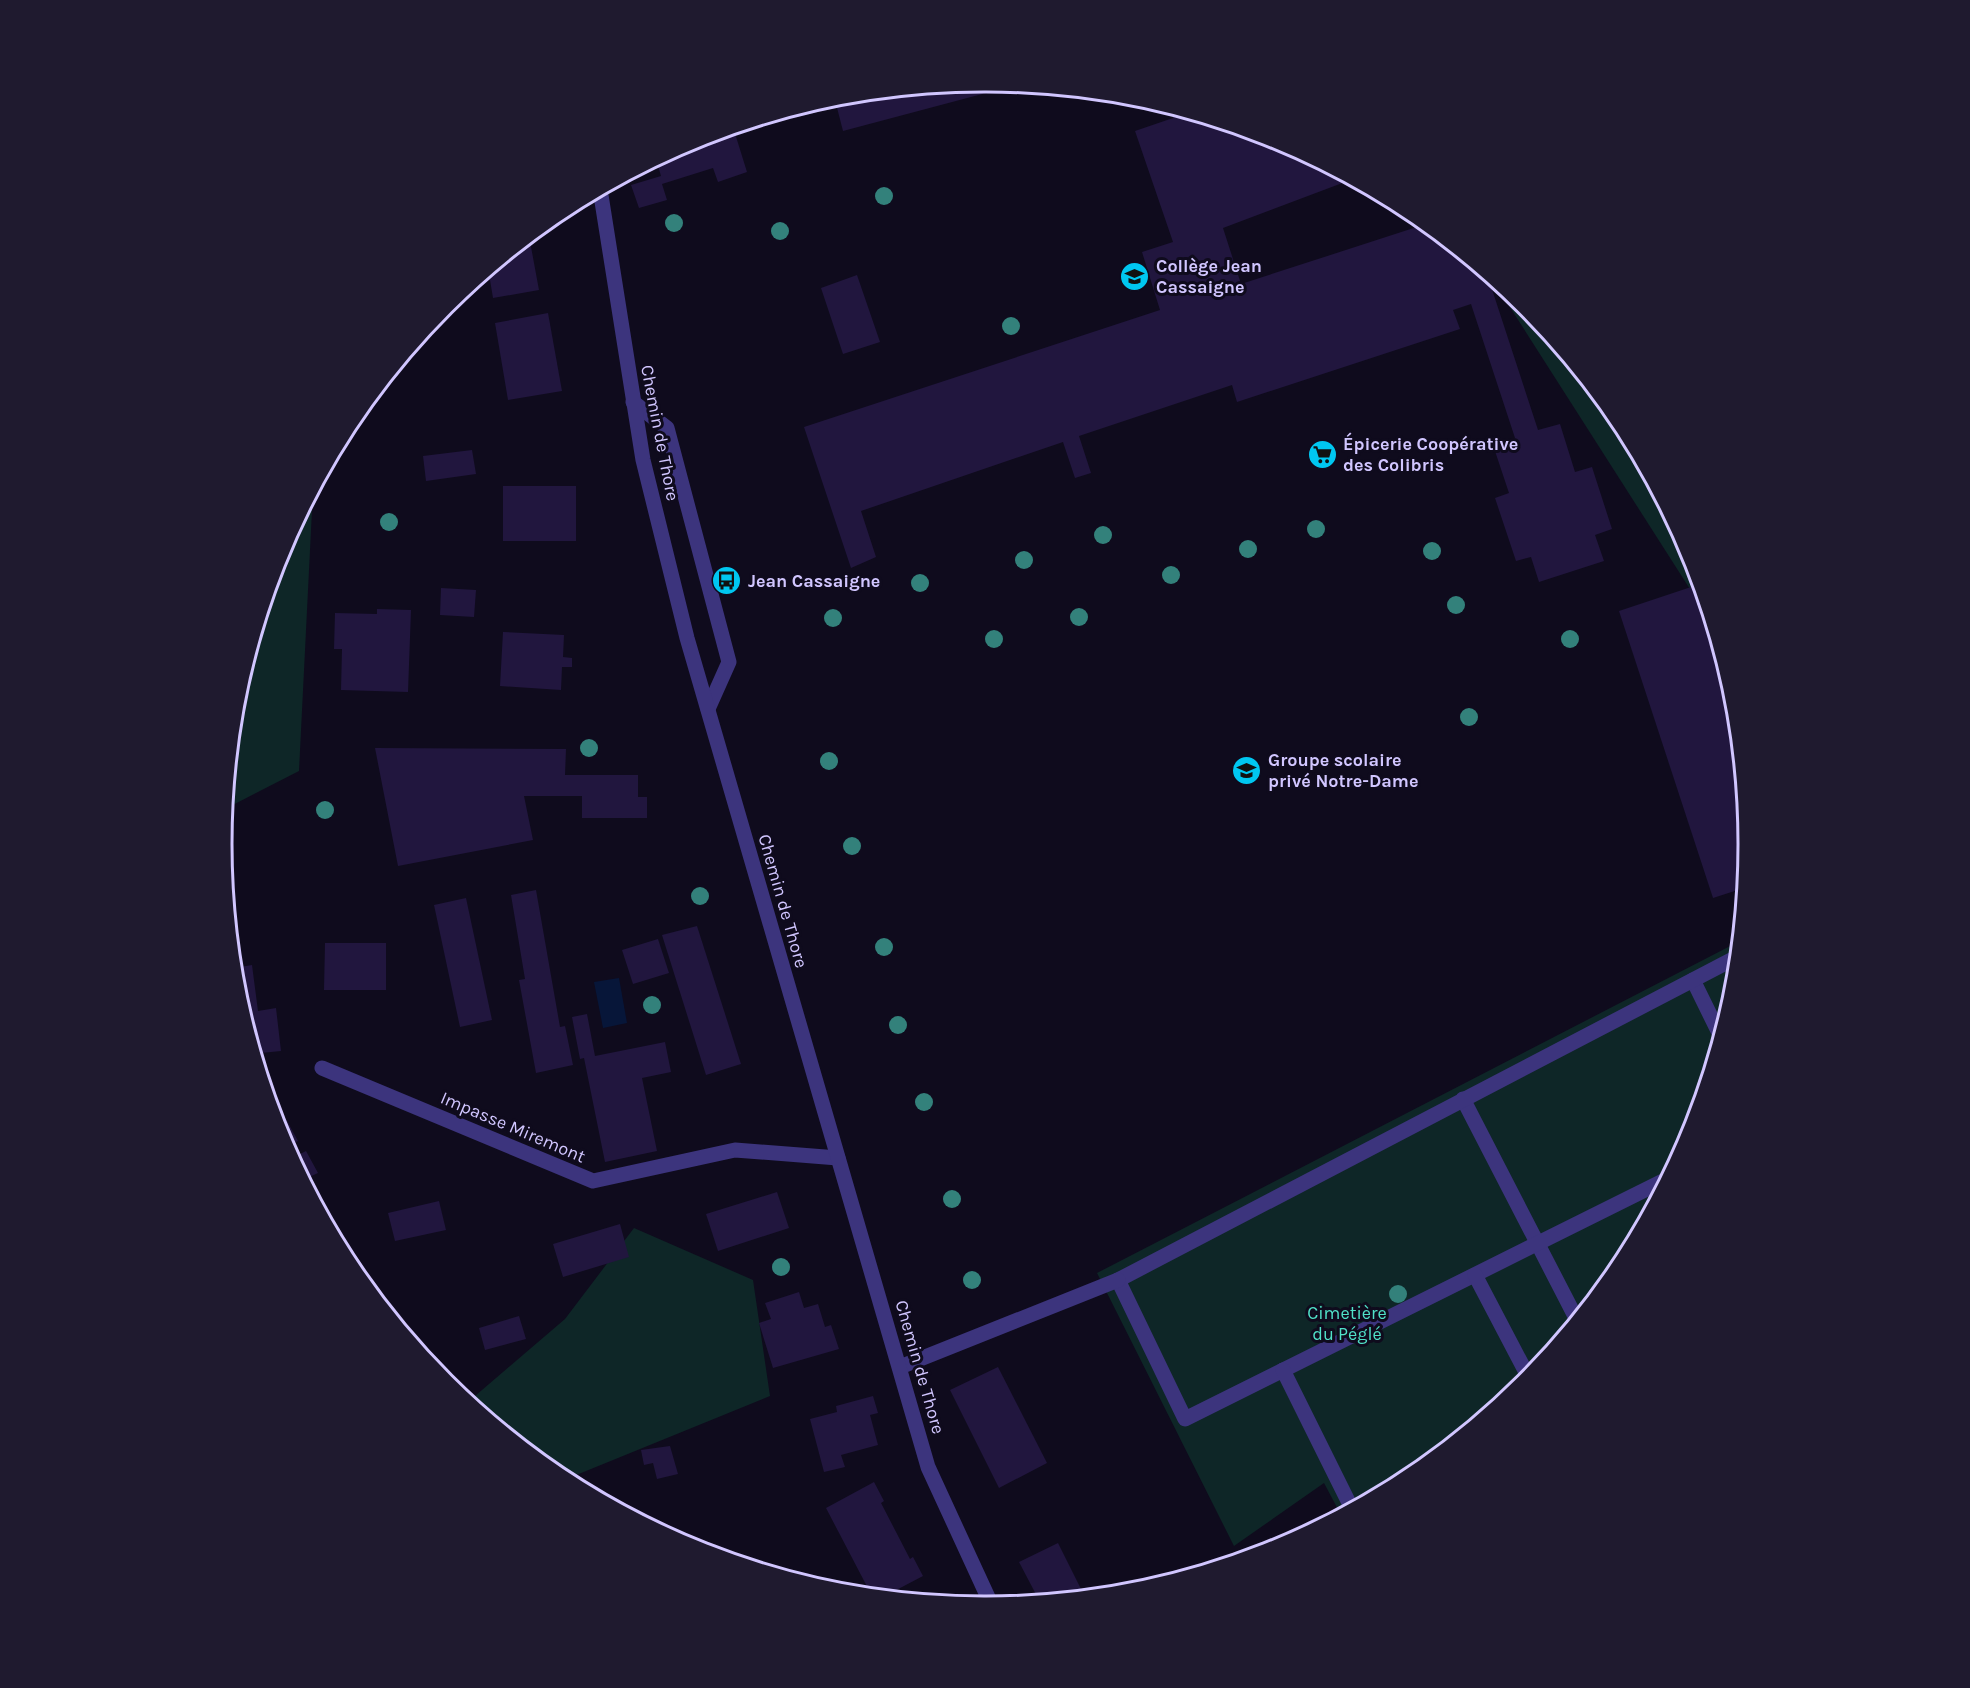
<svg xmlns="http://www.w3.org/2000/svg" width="1970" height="1688" viewBox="0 0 1970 1688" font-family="Karla,sans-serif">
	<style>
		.green { fill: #0e2627 }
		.water { fill: #071639 }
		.building { fill: #21163e }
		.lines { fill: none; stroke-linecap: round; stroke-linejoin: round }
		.service { stroke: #3c347d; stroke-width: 15 }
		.minor { stroke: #3c347d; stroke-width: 15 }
		.tertiary { stroke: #3c347d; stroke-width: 15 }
		.tree { fill: #33817b }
		.labels { text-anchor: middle; stroke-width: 6; stroke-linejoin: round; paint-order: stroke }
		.poi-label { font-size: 18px; font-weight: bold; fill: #d1c6ff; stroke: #0f0b1d; text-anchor: start }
		.street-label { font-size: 18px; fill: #d1c6ff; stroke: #0f0b1d }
		.park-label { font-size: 18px; fill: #50e1c8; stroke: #0f0b1d }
		.rim { fill: none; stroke: #d1c6ff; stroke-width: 3 }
	</style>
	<rect width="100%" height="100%" fill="#0f0b1d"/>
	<g class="green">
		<path d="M1490 276 1525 305 1620 420 1690 552 1711 622Z"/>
		<path d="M313 490 299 771 225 809 237 695 280 552Z"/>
		<path d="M1738 942 1733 993 1690 1136 1619 1268 1524 1384 1409 1479 1341 1515 1324 1483 1234 1546 1097 1273Z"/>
		<path d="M634 1228 753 1280 770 1396 564 1480 468 1402 565 1319Z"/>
	</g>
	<path class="water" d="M619 978 627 1023 603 1028 594 982Z"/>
	<g class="building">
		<path d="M983 81 986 93 843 131 834 96Z"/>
		<path d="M1170 107 1277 139 1353 179 1223 228 1241 284 1426 224 1461 252 1464 263 1471 261 1487 274 1538 430 1560 424 1575 472 1592 467 1612 529 1595 535 1604 561 1539 582 1531 557 1516 561 1495 498 1509 493 1493 445 1515 438 1471 304 1453 310 1460 329 1237 402 1232 385 1079 436 1091 473 1075 478 1063 442 861 511 876 557 851 568 804 427 1160 310 1142 252 1173 242 1135 131 1173 118Z"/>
		<path d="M733 127 747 172 718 182 713 168 662 184 667 200 639 208 631 185 661 176 656 159 693 139Z"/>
		<path d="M529 236 539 290 493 298 490 280 470 284Z"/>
		<path d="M857 275 880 342 843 354 821 288Z"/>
		<path d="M548 313 562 391 508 400 495 323Z"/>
		<path d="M472 450 476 474 426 481 423 456Z"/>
		<rect x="503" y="486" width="73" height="55"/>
		<path d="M1700 584 1733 695 1748 844 1744 888 1713 898 1619 611Z"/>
		<path d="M441 588 476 590 474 617 440 615Z"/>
		<path d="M377 609 411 610 408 692 341 690 342 649H334L335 613 377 614Z"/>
		<path d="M503 632 564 635 563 657 572 658V667H562L561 690 500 686Z"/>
		<path d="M375 748 566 749 565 775H638V797H647V818H582V796H524L533 840 398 866Z"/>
		<path d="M536 890 560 1027 565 1026 573 1065 536 1073 519 980 525 979 511 895Z"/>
		<path d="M466 898 492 1020 460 1027 434 905Z"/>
		<path d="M697 926 741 1064 706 1075 662 935Z"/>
		<path d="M658 939 669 973 633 984 622 950Z"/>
		<path d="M325 943H386V990H324Z"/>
		<path d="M252 965 258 1011 276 1008 281 1051 261 1053 260 1044 252 1045 237 993 234 968Z"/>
		<path d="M587 1014 595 1056 665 1042 671 1072 642 1078 657 1151 605 1162 584 1058 580 1059 572 1017Z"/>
		<path d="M286 1119 298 1141 286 1147 276 1124Z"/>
		<path d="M306 1151 318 1173 307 1178 318 1199 315 1200 292 1158Z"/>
		<path d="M777 1192 789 1228 718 1251 706 1214Z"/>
		<path d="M439 1201 446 1230 395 1241 388 1213Z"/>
		<path d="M620 1224 629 1257 563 1277 553 1244Z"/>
		<path d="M799 1292 804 1308 818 1304 825 1327 831 1325 839 1349 773 1368 759 1323 771 1319 765 1303Z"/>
		<path d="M519 1316 526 1339 485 1350 479 1328Z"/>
		<path d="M998 1367 1047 1463 999 1488 950 1390Z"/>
		<path d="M873 1396 878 1413 870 1415 878 1445 841 1455 845 1467 824 1472 810 1419 837 1412 836 1406Z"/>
		<path d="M670 1446 678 1474 657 1479 653 1463 644 1465 641 1450Z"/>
		<path d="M874 1482 884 1501 881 1503 910 1559 913 1557 923 1576 883 1597 872 1596 826 1508Z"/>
		<path d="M1058 1543 1085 1597 1040 1602 1019 1562Z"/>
	</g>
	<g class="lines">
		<g class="service">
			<path d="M633 402 667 428 729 662 708 709"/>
			<path d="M1693 980 1720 1035"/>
			<path d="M1463 1099 1577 1320"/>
			<path d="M1667 1179 1185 1419 1118 1280 1737 957"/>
			<path d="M1475 1275 1529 1378"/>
			<path d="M900 1367 1118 1280"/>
			<path d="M1283 1370 1352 1509"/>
		</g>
		<path class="minor" d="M322 1068 593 1181 735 1150 838 1158"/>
		<path class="tertiary" d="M600 189 643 460 687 638 928 1467 992 1606"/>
	</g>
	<g class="tree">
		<circle cx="884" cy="196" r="9"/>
		<circle cx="674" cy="223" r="9"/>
		<circle cx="780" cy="231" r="9"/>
		<circle cx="1011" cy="326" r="9"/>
		<circle cx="389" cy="522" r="9"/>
		<circle cx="1316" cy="529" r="9"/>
		<circle cx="1103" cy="535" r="9"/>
		<circle cx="1248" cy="549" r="9"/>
		<circle cx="1432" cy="551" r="9"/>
		<circle cx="1024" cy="560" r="9"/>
		<circle cx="1171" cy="575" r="9"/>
		<circle cx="920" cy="583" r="9"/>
		<circle cx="1456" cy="605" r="9"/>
		<circle cx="1079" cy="617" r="9"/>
		<circle cx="833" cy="618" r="9"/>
		<circle cx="994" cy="639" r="9"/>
		<circle cx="1570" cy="639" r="9"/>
		<circle cx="1469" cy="717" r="9"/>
		<circle cx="589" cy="748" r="9"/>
		<circle cx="829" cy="761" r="9"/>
		<circle cx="325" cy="810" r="9"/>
		<circle cx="852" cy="846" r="9"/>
		<circle cx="700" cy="896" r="9"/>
		<circle cx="884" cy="947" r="9"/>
		<circle cx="652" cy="1005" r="9"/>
		<circle cx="898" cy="1025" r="9"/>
		<circle cx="924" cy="1102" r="9"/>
		<circle cx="952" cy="1199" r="9"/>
		<circle cx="781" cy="1267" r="9"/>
		<circle cx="972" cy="1280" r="9"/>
		<circle cx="1398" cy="1294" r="9"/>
	</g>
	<defs>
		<symbol id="school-disc" viewBox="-11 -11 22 22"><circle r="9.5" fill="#00c7f1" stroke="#0f0b1d"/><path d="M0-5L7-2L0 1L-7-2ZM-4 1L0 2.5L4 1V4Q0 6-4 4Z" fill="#111"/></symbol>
		<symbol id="supermarket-disc" viewBox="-11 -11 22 22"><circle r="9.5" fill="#00c7f1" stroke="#0f0b1d"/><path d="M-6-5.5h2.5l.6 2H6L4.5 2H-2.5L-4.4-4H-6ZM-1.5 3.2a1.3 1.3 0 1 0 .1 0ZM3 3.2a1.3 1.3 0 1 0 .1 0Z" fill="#111"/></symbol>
		<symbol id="bus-disc" viewBox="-11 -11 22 22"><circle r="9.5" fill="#00c7f1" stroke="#0f0b1d"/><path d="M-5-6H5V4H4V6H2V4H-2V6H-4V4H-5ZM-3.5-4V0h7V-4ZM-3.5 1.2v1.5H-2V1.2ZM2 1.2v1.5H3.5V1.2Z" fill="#111"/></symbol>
	</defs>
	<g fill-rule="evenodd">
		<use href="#school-disc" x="1118" y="260" width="33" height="33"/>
		<use href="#supermarket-disc" x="1306" y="438" width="33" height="33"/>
		<use href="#bus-disc" x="710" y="564" width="33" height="33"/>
		<use href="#school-disc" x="1230" y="754" width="33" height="33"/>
	</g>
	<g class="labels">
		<g class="poi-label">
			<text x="1156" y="272">Collège Jean<tspan x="1156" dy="21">Cassaigne</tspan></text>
			<text x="1343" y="450">Épicerie Coopérative<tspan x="1343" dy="21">des Colibris</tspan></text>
			<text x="748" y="587">Jean Cassaigne</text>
			<text x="1268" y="766">Groupe scolaire<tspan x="1268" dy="21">privé Notre-Dame</tspan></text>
		</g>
		<g class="street-label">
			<text transform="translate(660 433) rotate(79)" y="6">Chemin de Thore</text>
			<text transform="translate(783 901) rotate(74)" y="6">Chemin de Thore</text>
			<text transform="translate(513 1127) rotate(23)" y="6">Impasse Miremont</text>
			<text transform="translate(920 1367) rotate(74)" y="6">Chemin de Thore</text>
		</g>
		<g class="park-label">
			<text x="1347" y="1319">Cimetière<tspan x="1347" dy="21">du Péglé</tspan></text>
		</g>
	</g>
	<path d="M0 0H1970V1688H0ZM984 92H986A752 752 0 0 1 1738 844V844A752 752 0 0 1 986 1596H984A752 752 0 0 1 232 844V844A752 752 0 0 1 984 92Z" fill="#1f1a2f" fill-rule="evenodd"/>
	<path class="rim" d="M984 92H986A752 752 0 0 1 1738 844V844A752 752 0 0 1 986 1596H984A752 752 0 0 1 232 844V844A752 752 0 0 1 984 92Z"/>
</svg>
